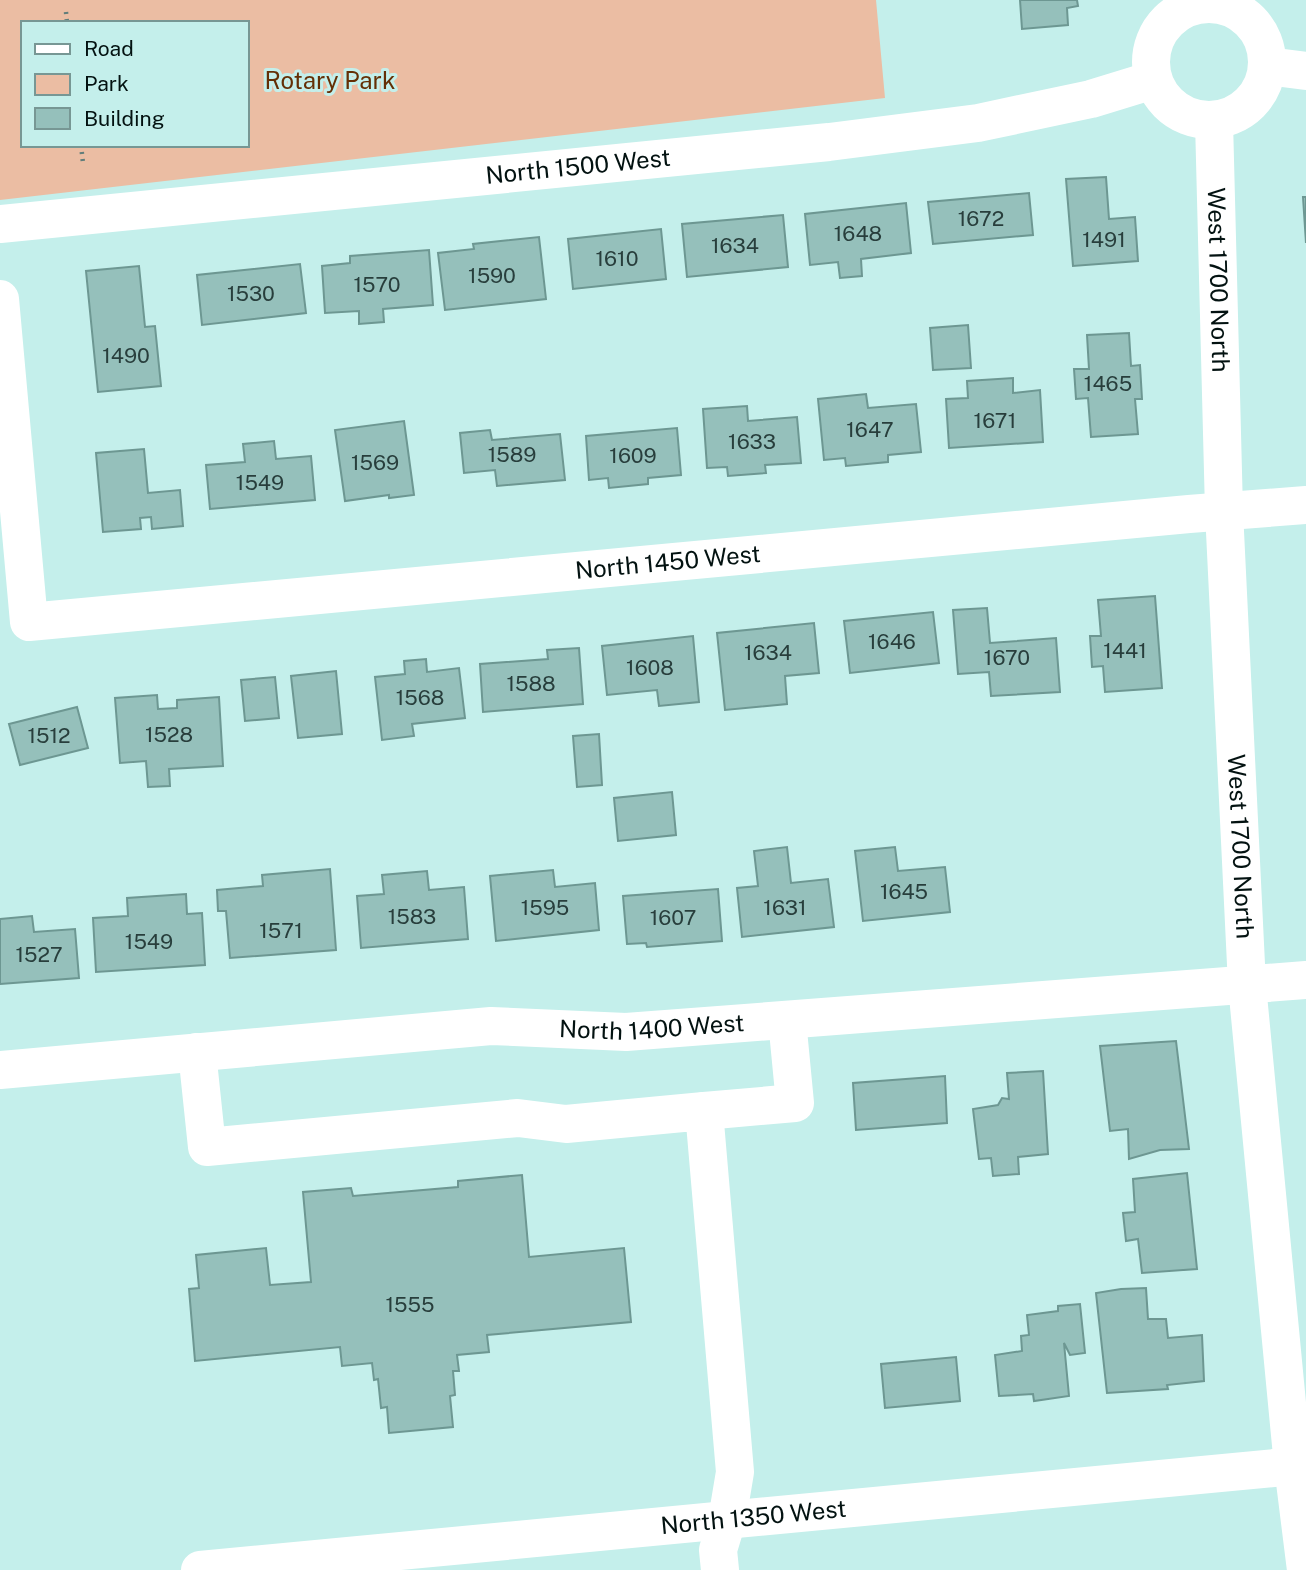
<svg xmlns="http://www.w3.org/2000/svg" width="1306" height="1570" viewBox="0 0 1306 1570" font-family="'Public Sans',sans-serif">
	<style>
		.green { fill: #ebbda3; fill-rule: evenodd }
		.building { fill: #95c0bb; stroke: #6d9792; stroke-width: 2 }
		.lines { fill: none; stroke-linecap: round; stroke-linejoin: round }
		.path { stroke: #607d7a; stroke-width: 4.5; stroke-dasharray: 2 5; stroke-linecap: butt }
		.minor { stroke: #fff; stroke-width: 38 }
		.labels { text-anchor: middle; stroke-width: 6; stroke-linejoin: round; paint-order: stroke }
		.number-label { font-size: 21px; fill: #283e3c }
		.park-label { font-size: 24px; fill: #642f05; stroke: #c4efeb }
		.street-label { font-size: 24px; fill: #031211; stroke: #c4efeb }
	</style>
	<rect width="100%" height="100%" fill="#c4efeb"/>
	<path class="green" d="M0 0H876L885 98 0 200ZM23 23H247V145H23Z"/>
	<g class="building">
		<path d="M1020 0H1077L1078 6 1067 8 1068 25 1022 29Z"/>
		<path d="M1106 177 1109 219 1135 217 1138 261 1073 266 1066 179Z"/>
		<path d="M1029 193 1033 235 933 244 928 202Z"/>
		<path d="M1303 197H1306V243Z"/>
		<path d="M906 203 911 253 861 259 862 276 840 278 838 262 810 265 805 214Z"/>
		<path d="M783 215 788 267 687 277 682 224Z"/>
		<path d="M661 229 666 279 573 289 568 239Z"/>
		<path d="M539 237 546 299 445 310 438 253 474 249 473 244Z"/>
		<path d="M429 250 433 305 383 309 384 322 359 324V311L325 313 322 266 350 263V256Z"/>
		<path d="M300 264 306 313 202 325 197 275Z"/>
		<path d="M139 266 145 327 155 326 161 386 98 392 86 271Z"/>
		<path d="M968 325 971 368 933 370 930 328Z"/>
		<path d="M1129 333 1131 366 1140 365 1142 399H1135L1138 434 1091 437 1088 398 1076 399 1074 369H1089L1087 335Z"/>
		<path d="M1013 378V393L1040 390 1043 442 949 448 946 399 968 398 967 381Z"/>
		<path d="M866 394 868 408 916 404 921 452 888 455V462L846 466 845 458 824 460 818 399Z"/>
		<path d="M747 406 748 421 797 417 801 463 765 465 766 473 728 476 727 467 707 468 703 409Z"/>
		<path d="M404 421 414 495 389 498V495L345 501 335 430Z"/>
		<path d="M677 428 681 475 648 478V484L609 488 608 478 589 480 586 436Z"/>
		<path d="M490 430 492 440 560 434 565 480 497 486 495 470 464 473 460 433Z"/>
		<path d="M274 441 276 459 311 456 315 500 210 509 206 465 245 462 243 444Z"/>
		<path d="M144 449 148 493 180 490 183 526 152 529 151 517 140 518 141 529 103 532 96 453Z"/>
		<path d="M1155 596 1162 688 1105 692 1103 666 1092 667 1090 636H1101L1098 600Z"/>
		<path d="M987 608 990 643 1056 638 1060 692 991 696 989 672 958 674 953 610Z"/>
		<path d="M933 612 939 663 850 673 844 621Z"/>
		<path d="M814 623 819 673 785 676 787 704 725 710 717 633Z"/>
		<path d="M693 636 699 702 659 706 657 690 607 695 602 646Z"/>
		<path d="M579 648 583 704 483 712 480 664 548 659 547 650Z"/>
		<path d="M426 659 427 672 459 668 465 718 412 724 414 736 382 740 375 677 405 674 404 661Z"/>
		<path d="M336 671 342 734 298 738 291 676Z"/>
		<path d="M275 677 279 718 245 721 241 680Z"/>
		<path d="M157 695 158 709 177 708V700L219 697 223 766 169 769 170 786 148 787 146 761 120 763 115 698Z"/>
		<path d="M77 707 88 748 20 765 9 724Z"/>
		<path d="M599 734 602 785 577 787 573 736Z"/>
		<path d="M672 792 676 835 618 841 614 798Z"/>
		<path d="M787 847 791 883 828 879 834 927 742 937 737 888 758 886 754 851Z"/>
		<path d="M895 847 898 871 945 867 950 912 863 921 855 851Z"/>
		<path d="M330 869 336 950 230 958 226 911H218L217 890 263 886 262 875Z"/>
		<path d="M553 870 555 887 595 883 599 930 496 941 490 876Z"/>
		<path d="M427 871 429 890 464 887 468 939 361 948 357 896 384 894 382 875Z"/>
		<path d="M718 889 722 941 647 947 646 943 627 944 623 896Z"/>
		<path d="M186 894 187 914 202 913 205 965 96 972 93 918 128 916 127 898Z"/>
		<path d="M32 916 34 932 75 929 79 978 0 984V919Z"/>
		<path d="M1176 1041 1189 1149 1160 1150 1129 1159 1128 1129 1110 1131 1100 1046Z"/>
		<path d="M1043 1071 1048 1154 1018 1157 1019 1174 993 1176 991 1158 979 1159 973 1109 998 1105 1002 1098 1009 1099 1007 1073Z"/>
		<path d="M945 1076 947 1123 856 1130 853 1083Z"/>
		<path d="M1187 1173 1197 1269 1142 1273 1138 1239 1126 1241 1123 1213 1135 1212 1133 1179Z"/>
		<path d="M522 1175 529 1257 624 1248 631 1322 487 1335 489 1352 457 1355 459 1371H453L455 1395 450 1396 453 1427 389 1433 387 1407 381 1408 378 1379 374 1380 372 1363 342 1366 340 1347 195 1361 189 1289 199 1288 196 1255 266 1248 270 1285 311 1282 303 1192 351 1188 353 1196 458 1187V1181Z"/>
		<path d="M1146 1288 1148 1319H1166L1168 1338 1202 1335 1204 1381 1167 1385 1168 1389 1107 1393 1096 1293 1121 1289Z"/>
		<path d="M1080 1304 1085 1353 1070 1355 1064 1343 1069 1396 1034 1401 1033 1394 999 1396 995 1355 1022 1351 1021 1336 1029 1335 1027 1315 1058 1311V1306Z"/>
		<path d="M956 1357 960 1401 885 1408 881 1364Z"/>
	</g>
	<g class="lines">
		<g class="path">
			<path d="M66 12 67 23"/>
			<path d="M81 145 83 163"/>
		</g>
		<g class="minor">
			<circle cx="1209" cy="62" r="58"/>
			<path d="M1268 66 1306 71"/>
			<path id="s1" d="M1214 121 1224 511 1247 985 1293 1466 1306 1570"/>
			<path id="s2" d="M0 224 829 142 978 123 1091 99 1153 80"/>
			<path id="s3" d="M0 299 29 622 1189 514 1306 505"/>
			<path d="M197 1052 207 1147 518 1118 566 1124 704 1111 735 1472 727 1520 718 1550 720 1570"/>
			<path id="s4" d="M0 1070 491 1026 626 1032 1306 980"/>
			<path d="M704 1111 795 1103 787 1020"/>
			<path id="s5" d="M200 1570 1306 1465"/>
		</g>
	</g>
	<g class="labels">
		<g class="number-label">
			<text x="981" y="226">1672</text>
			<text x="858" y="241">1648</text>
			<text x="1104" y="247">1491</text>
			<text x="735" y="253">1634</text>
			<text x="617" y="266">1610</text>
			<text x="492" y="283">1590</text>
			<text x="377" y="292">1570</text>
			<text x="251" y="301">1530</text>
			<text x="126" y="363">1490</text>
			<text x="1108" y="391">1465</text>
			<text x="995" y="428">1671</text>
			<text x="870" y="437">1647</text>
			<text x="752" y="449">1633</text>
			<text x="512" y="462">1589</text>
			<text x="633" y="463">1609</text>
			<text x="375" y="470">1569</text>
			<text x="260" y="490">1549</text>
			<text x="892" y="649">1646</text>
			<text x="1125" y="658">1441</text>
			<text x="768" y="660">1634</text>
			<text x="1007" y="665">1670</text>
			<text x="650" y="675">1608</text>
			<text x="531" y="691">1588</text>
			<text x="420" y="705">1568</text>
			<text x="169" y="742">1528</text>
			<text x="49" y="743">1512</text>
			<text x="904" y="899">1645</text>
			<text x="545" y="915">1595</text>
			<text x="785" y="915">1631</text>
			<text x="412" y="924">1583</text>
			<text x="673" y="925">1607</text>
			<text x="281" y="938">1571</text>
			<text x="149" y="949">1549</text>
			<text x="39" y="962">1527</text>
			<text x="410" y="1312">1555</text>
		</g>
		<g class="park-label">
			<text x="330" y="89">Rotary Park</text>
		</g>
		<g class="street-label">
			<text dy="8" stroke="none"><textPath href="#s2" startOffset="581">North 1500 West</textPath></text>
			<text dy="8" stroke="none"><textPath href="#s1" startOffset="159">West 1700 North</textPath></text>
			<text dy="8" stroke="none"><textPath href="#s3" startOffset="966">North 1450 West</textPath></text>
			<text dy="8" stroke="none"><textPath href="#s1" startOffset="726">West 1700 North</textPath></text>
			<text dy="8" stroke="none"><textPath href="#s4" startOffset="654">North 1400 West</textPath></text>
			<text dy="8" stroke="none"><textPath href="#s5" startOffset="556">North 1350 West</textPath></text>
		</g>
	</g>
	<rect x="21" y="21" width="228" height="126" fill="#c4efeb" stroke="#779794" stroke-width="2"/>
	<rect x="35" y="44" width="35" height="10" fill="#ffffff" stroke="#779794" stroke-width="2"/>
	<text x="84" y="56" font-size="21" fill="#031211">Road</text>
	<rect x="35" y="74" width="35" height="21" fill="#ebbda3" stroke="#779794" stroke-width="2"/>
	<text x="84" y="91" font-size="21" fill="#031211">Park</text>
	<rect x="35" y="108" width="35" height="21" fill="#95c0bb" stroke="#779794" stroke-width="2"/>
	<text x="84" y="126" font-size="21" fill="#031211">Building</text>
</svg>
